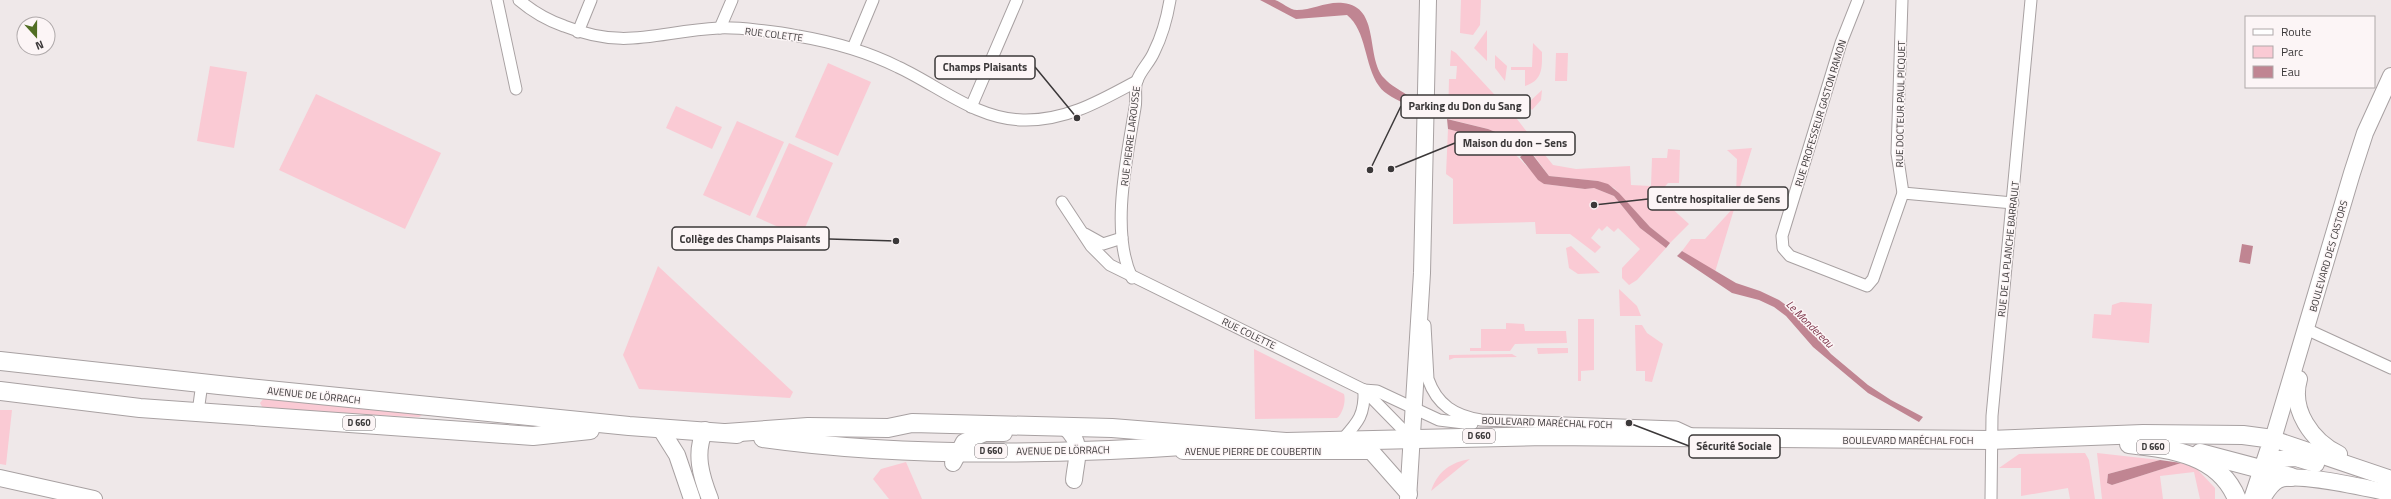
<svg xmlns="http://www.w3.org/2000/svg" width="2391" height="499" viewBox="0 0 2391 499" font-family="'Titillium Web',sans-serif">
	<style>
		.green { fill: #facad4 }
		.water { fill: #c08592 }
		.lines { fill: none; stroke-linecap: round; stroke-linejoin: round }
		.street-casing { stroke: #a8a1a2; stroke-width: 13 }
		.secondary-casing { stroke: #a8a1a2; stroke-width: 18 }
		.primary-casing { stroke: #a8a1a2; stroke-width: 20 }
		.street { stroke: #fff; stroke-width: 11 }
		.secondary { stroke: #fff; stroke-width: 16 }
		.primary { stroke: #fff; stroke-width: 18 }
		.labels { text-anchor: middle; stroke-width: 3; stroke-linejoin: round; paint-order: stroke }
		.shield { fill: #fcf5f6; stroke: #757172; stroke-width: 1 }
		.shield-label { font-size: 9px; font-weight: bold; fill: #3b3839 }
		.street-label { font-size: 10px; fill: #3b3839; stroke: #fcf5f6 }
		.water-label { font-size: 11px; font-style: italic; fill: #7b3247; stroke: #fcf5f6 }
		.leader { fill: none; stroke: #3b3839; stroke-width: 1.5 }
		.callout-dot { fill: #3b3839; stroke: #fcf5f6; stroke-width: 1.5 }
		.callout { fill: #fcf5f6; stroke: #3b3839; stroke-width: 1.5 }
		.callout-label { font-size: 11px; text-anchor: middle; font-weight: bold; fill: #3b3839 }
	</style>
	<rect width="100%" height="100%" fill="#efe8e9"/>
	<g class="green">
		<path d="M1461 0H1481L1480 25 1473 35 1460 33Z"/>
		<path d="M1487 30V61L1474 48Z"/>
		<path d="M1533 43 1542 52C1542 68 1543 80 1525 86V70H1511V67H1532Z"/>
		<path d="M1451 50 1456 53 1517 119 1534 141 1527 145 1488 129 1448 119 1449 79H1456L1457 66H1450Z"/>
		<path d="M1556 53H1568L1567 81H1555Z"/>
		<path d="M1495 55 1507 66 1505 81 1495 68Z"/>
		<path d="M828 63 871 82 838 156 795 137Z"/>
		<path d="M210 66 247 72 234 148 197 141Z"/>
		<path d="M1542 90 1541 100 1532 110 1527 104Z"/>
		<path d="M316 94 441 153 405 229 279 170Z"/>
		<path d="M676 106 722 127 712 149 666 128Z"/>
		<path d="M737 121 784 142 750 216 703 195Z"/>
		<path d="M1448 129 1490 140 1518 152 1515 154 1544 184 1585 189 1594 188 1614 196 1640 228 1666 248 1637 280 1629 285 1622 278V268L1640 249 1618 228 1614 232 1607 226 1602 231 1599 228 1591 238 1601 247 1595 253 1570 234H1536L1535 222 1453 224V179L1446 174Z"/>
		<path d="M789 143 833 163 801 237 756 217Z"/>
		<path d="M1537 145 1553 165 1576 169 1630 166 1631 185 1651 186 1652 158H1667L1668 149 1680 150 1679 183H1668L1657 195 1689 224 1670 243 1650 227 1614 188 1598 181 1549 176 1530 150Z"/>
		<path d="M1752 148 1736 200 1737 159 1727 150Z"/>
		<path d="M1735 206 1715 272 1682 251 1691 239H1705Z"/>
		<path d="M1571 246 1600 273 1578 274 1569 268 1566 248Z"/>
		<path d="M658 266 793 392 790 398 639 389 623 355Z"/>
		<path d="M1619 289 1637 306 1641 316H1620Z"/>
		<path d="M2121 302 2152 304 2149 343 2092 338 2094 314 2111 315 2112 305Z"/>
		<path d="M1578 319H1594V370L1581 371V381H1578Z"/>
		<path d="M1506 323 1524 324 1525 331H1566L1567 343 1515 344 1510 351H1470V348H1481V329H1506Z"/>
		<path d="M1635 325H1642L1647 333 1663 344 1652 382 1645 381V371H1636Z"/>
		<path d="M1537 348H1568V353L1538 354Z"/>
		<path d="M1254 349 1344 394C1346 401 1343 413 1337 418L1255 419Z"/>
		<path d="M1512 354 1517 357 1454 358 1449 360V355Z"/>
		<path d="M264 398 419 413 422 415 419 417 264 410 260 403Z"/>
		<path d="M0 410H12L6 465 0 464Z"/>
		<path d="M2085 453 2089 460 2095 499H2070L2068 488 2021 496V468H1999L2019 454Z"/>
		<path d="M2097 453 2160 460 2108 474 2107 483 2112 485 2181 463 2196 468 2215 488V499H2200L2194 472 2160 476 2163 499H2102Z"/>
		<path d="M1470 459 1431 491C1437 472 1451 462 1470 459Z"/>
		<path d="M906 462 922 499H889L873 479 881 469Z"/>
	</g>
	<g class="water">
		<path d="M1260 0C1264 0 1270 0 1275 0 1282 2 1289 10 1297 10 1312 10 1327 1 1343 3 1381 7 1365 57 1384 78 1390 85 1400 90 1407 95V105C1398 100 1384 94 1379 86 1364 65 1367 31 1347 15L1296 19Z"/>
		<path d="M1447 119 1488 129 1527 145 1518 152 1490 140 1448 129Z"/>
		<path d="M1529 150 1549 176 1598 181 1608 184 1619 193 1650 227 1670 243 1666 248 1640 228 1614 196 1594 188 1585 189 1544 184 1538 180 1520 157Z"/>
		<path d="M2242 244 2253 246 2250 264 2239 262Z"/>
		<path d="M1682 251 1736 283 1760 291 1779 300 1790 308 1831 354 1868 385 1891 400 1923 417 1919 422 1868 393 1813 347 1786 316 1774 307 1759 300 1732 293 1677 256Z"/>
		<path d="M2160 460 2181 463 2112 485 2107 483 2108 474Z"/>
	</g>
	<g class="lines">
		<defs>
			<g id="street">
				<path d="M497 0 516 89"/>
				<path d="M519 0C533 12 547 20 564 26 627 51 658 31 719 28 738 27 778 32 798 36 833 42 866 51 898 67 939 86 976 119 1023 120 1066 121 1100 101 1137 81"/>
				<path d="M1858 0 1841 43 1782 236 1783 248 1790 256 1867 286 1873 279 1903 193"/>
				<path d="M1902 0 1897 153 1903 193 2013 203"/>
				<path d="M720 28 732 0"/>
				<path d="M578 32 591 0"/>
				<path d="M853 48 873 0"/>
				<path d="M971 107 1017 0"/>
				<path d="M1062 202 1091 246 1110 265 1364 390 1412 439"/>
				<path d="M1085 234 1103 244 1122 238"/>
				<path d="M1132 278C1110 232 1127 157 1135 108 1137 99 1134 88 1137 81 1140 71 1150 62 1154 52 1162 36 1167 18 1170 0"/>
				<path d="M1425 325 1428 379C1437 405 1455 416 1481 420L1676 427 1691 434"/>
				<path d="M2306 329 2391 368"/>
				<path d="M1364 390 1377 391 1439 420 1472 424"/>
				<path d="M198 412 202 383"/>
				<path d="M1341 441C1357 423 1365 416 1364 390"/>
				<path d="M1991 499 1992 416 2031 0"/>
			</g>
			<g id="secondary">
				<path d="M2391 76 2365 133 2352 173 2273 439 2391 479"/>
				<path d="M2299 379C2290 410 2312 441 2339 454"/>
				<path d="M660 428 677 455 692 499"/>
				<path d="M1066 428C1084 445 1076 458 1074 480"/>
				<path d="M705 430C694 453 701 476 710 499"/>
				<path d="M1183 451H1371L1409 494"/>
				<path d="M2267 456 2278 459 2296 458 2316 464"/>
				<path d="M953 463 964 442 985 433H1004"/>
				<path d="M0 478 94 499"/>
				<path d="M1408 499 1422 273 1428 0"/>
				<path d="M2262 499C2266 492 2271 484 2278 480 2297 471 2368 489 2391 493"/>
			</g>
			<g id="primary">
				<path d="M0 361 219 385 629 426 737 434"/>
				<path d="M0 391 140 408 533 436 590 430"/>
				<path d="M726 433 808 427 888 428 912 423 1112 428 1286 442 1545 436 1990 440 2143 434 2243 435 2273 439 2253 499"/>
				<path d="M763 438C904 458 1056 455 1198 445"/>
				<path d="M2129 444C2171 449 2219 454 2237 499"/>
				<path d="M2200 453 2291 477"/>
			</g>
		</defs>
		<use href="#street" class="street-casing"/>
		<use href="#secondary" class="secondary-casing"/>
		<use href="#primary" class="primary-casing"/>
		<use href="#street" class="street"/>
		<use href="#secondary" class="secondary"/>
		<use href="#primary" class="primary"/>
	</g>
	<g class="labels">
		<g class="shield">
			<rect x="343" y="416" width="32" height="14" rx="3"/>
			<rect x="1463" y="429" width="32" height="14" rx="3"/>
			<rect x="2137" y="440" width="32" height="14" rx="3"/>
			<rect x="975" y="444" width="32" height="14" rx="3"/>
		</g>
		<g class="shield-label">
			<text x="359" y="426">D 660</text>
			<text x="1479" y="439">D 660</text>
			<text x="2153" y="450">D 660</text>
			<text x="991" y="454">D 660</text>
		</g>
		<g class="street-label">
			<text transform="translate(774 34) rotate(7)" y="4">RUE COLETTE</text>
			<text transform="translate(1900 104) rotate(-89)" y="4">RUE DOCTEUR PAUL PICQUET</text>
			<text transform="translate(1820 113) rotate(-73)" y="4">RUE PROFESSEUR GASTON RAMON</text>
			<text transform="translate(1130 136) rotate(-83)" y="4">RUE PIERRE LAROUSSE</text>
			<text transform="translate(2008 249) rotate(-84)" y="4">RUE DE LA PLANCHE BARRAULT</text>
			<text transform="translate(2328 256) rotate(-74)" y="4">BOULEVARD DES CASTORS</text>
			<text transform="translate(1249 333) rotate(26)" y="4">RUE COLETTE</text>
			<text transform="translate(314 395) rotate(6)" y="4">AVENUE DE LÖRRACH</text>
			<text transform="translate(1547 422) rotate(2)" y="4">BOULEVARD MARÉCHAL FOCH</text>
			<text x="1908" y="444">BOULEVARD MARÉCHAL FOCH</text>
			<text transform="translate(1063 450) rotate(-1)" y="4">AVENUE DE LÖRRACH</text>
			<text x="1253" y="455">AVENUE PIERRE DE COUBERTIN</text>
		</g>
		<g class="water-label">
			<text transform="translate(1810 324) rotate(45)" y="4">Le Mondereau</text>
		</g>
	</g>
	<path class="leader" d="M1077 118L1035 67M1370 170L1401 106M1391 169L1455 143M1594 205L1648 199M896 241L829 239M1629 423L1689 446"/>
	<g class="callout-dot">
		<circle cx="1077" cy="118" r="4"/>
		<circle cx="1370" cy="170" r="4"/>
		<circle cx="1391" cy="169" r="4"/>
		<circle cx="1594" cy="205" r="4"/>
		<circle cx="896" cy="241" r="4"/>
		<circle cx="1629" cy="423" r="4"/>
	</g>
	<g class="callout">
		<rect x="935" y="56" width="100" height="23" rx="4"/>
		<rect x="1401" y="95" width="129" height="23" rx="4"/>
		<rect x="1455" y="132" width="120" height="23" rx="4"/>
		<rect x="1648" y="187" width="140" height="23" rx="4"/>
		<rect x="672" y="227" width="157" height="23" rx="4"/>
		<rect x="1689" y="435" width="91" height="23" rx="4"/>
	</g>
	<g class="callout-label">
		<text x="985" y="71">Champs Plaisants</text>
		<text x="1465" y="110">Parking du Don du Sang</text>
		<text x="1515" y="147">Maison du don – Sens</text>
		<text x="1718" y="203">Centre hospitalier de Sens</text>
		<text x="750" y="243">Collège des Champs Plaisants</text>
		<text x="1734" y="450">Sécurité Sociale</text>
	</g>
	<rect x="2245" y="16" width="130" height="72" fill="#fcf5f6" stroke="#afa9aa"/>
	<rect x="2253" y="29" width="20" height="6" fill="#ffffff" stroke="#afa9aa"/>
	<text x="2281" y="36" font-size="12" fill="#3b3839">Route</text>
	<rect x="2253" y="46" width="20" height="12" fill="#facad4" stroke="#afa9aa"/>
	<text x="2281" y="56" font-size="12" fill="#3b3839">Parc</text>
	<rect x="2253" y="66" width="20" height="12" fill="#c08592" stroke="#afa9aa"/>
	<text x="2281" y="76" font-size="12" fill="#3b3839">Eau</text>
	<g transform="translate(36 36) rotate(159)"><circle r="19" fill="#fcf5f6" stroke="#afa9aa"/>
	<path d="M0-3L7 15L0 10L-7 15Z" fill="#516e23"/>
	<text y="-6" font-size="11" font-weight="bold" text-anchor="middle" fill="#3b3839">N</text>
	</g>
</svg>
